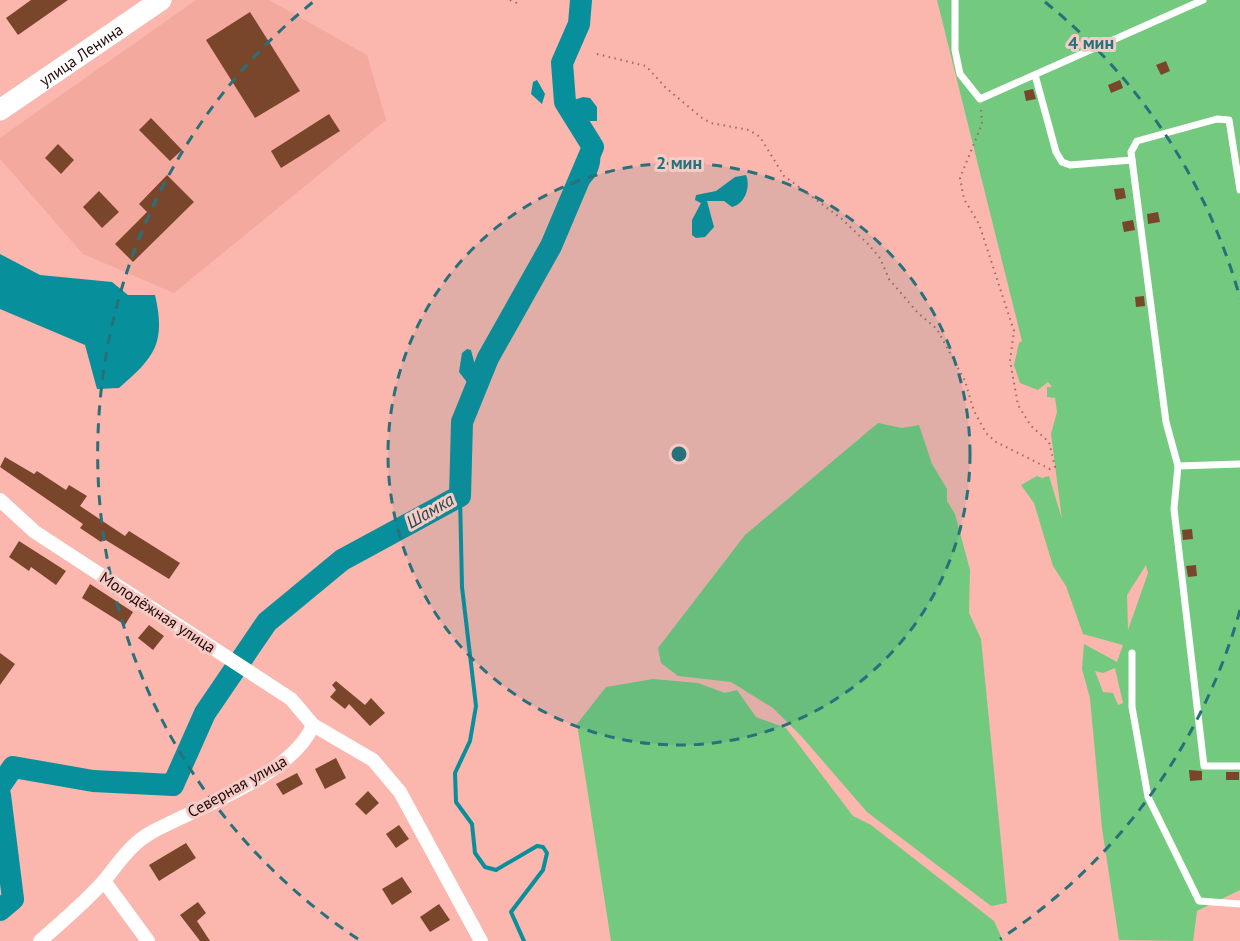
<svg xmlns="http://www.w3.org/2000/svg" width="1240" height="941" viewBox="0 0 1240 941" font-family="'PT Sans',sans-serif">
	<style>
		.built { fill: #f4a99f }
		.green { fill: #73c97e; fill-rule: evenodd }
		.water { fill: #088f9c }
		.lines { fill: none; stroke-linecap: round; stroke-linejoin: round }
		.stream { stroke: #088f9c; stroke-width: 4 }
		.river { stroke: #088f9c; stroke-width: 22 }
		.building { fill: #7a462b }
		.path { stroke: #9a6964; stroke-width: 2; stroke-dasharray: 1.5 4.5; stroke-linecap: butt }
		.lane { stroke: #fff; stroke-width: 7 }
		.street { stroke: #fff; stroke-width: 14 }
		.primary { stroke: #fff; stroke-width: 21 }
		.ring { fill: none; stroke: #28717b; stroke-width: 3; stroke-dasharray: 10 8 }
		.labels { text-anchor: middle; stroke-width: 6; stroke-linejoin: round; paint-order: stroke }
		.street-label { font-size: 16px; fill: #220a08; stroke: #f6cbc6 }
		.water-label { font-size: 18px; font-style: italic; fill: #2a4b4f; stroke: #f6cbc6 }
		.centre { fill: #28717b; stroke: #f6cbc6; stroke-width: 3 }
		.ring-label { font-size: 18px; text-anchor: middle; font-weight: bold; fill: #28717b; stroke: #f6cbc6; stroke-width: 6; stroke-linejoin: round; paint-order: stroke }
	</style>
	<rect width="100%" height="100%" fill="#fbb6ae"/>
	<path class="built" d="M196 0H269L367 55 386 120 174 293 83 254 0 159V138Z"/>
	<g class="green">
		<path d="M937 0H1240V890L1197 911 1193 941 1119 940 1102 828 1090 698 1082 669 1084 644 1117 662 1123 645 1083 634 1066 586 1053 566 1034 503 1021 485 1037 476 1042 478 1049 476 1062 519 1051 434 1057 412 1055 398 1047 397V387H1052L1048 382 1038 390 1020 383 1014 365 1019 343 1022 341ZM1146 565 1148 573 1128 630 1127 595ZM1115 668 1123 703 1118 705 1113 693 1103 692 1095 671 1103 673Z"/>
		<path d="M878 423 902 428 919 425 932 464 947 489V501L955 514 970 570 969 613 981 639 1007 903 991 906 867 812 802 737 773 708 731 682 678 676 661 663 658 648 745 535Z"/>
		<path d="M653 679 698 683 725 693 737 690 756 717 786 728 853 816 871 825 994 921 1003 941H611L577 724 606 687Z"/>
	</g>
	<g class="water">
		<path d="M537 80 545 94 542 104 531 94 533 82Z"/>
		<path d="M583 97 590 98 597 107V121H587L582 110 571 101Z"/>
		<path d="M596 152 600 154C602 169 593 184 580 190L576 184 590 168Z"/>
		<path d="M746 175C751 187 745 204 732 207L724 201H707L714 227 705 237 696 238 692 235V220L701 203 695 200 696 195 716 191 735 177Z"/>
		<path d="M0 254 40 275 112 282 128 295H155C166 343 155 357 119 388L97 389 85 345 0 309Z"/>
		<path d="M467 349 471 350 476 369 473 381 481 389 477 395 459 372 462 353Z"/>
	</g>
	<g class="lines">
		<path class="stream" d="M460 496 462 587 476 706 470 741 455 773 456 802 472 824 475 853 485 867 496 870 537 846 543 847 547 853 543 870 511 912 524 941"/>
		<g class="river">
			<path d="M0 786 13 767 93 781 173 785 205 713 267 622 342 560 460 496 462 422 488 358 551 246 593 147 565 102 562 63 579 24 581 0"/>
			<path d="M0 795 13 899 0 910"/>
		</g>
	</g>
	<g class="building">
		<path d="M31 0H68L18 35 6 18Z"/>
		<path d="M250 12 300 91 255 118 206 40Z"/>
		<path d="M1166 61 1170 71 1161 75 1156 65Z"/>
		<path d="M1120 80 1123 88 1111 93 1108 85Z"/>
		<path d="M1033 89 1036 99 1026 101 1024 91Z"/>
		<path d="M329 114 340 131 281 168 271 151Z"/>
		<path d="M151 118 182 150 170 161 139 130Z"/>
		<path d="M58 144 74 160 61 174 45 158Z"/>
		<path d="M167 175 194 202 133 262 115 244 147 212 139 204Z"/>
		<path d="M1124 188 1126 198 1116 200 1114 189Z"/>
		<path d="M99 191 119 212 102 228 83 207Z"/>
		<path d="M1158 212 1160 222 1148 224 1147 214Z"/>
		<path d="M1133 220 1135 230 1124 232 1122 222Z"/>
		<path d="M1144 296 1145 306 1136 307 1135 297Z"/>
		<path d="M5 457 34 474 37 471 66 490 69 485 87 496 80 506 125 536 129 531 180 563 169 579 104 539 101 542 80 528 83 524 0 467Z"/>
		<path d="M1192 529 1193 539 1183 540 1182 530Z"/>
		<path d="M19 541 66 571 56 585 31 567 29 571 9 557Z"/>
		<path d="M1196 565 1197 576 1188 577 1186 566Z"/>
		<path d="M90 584 133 612 125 625 82 598Z"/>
		<path d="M149 625 164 636 153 650 138 638Z"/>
		<path d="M0 653 15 664 0 685Z"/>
		<path d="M336 681 365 705 371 698 385 713 370 726 349 704 345 709 330 697 336 690 332 685Z"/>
		<path d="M336 758 346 778 325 789 315 769Z"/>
		<path d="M1189 770 1202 771V780L1190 781Z"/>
		<rect x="1226" y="772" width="13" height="8"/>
		<path d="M297 773 303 784 283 795 276 784Z"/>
		<path d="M368 791 379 803 366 815 355 804Z"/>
		<path d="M399 825 409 839 396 848 386 834Z"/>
		<path d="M186 843 196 858 159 881 149 865Z"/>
		<path d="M402 877 412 892 392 905 382 889Z"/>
		<path d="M198 902 206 913 197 921 210 941H200L180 915Z"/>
		<path d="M439 904 450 920 430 932 420 917Z"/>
	</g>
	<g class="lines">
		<g class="path">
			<path d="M510 0 519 4"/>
			<path d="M597 54 646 66 665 87 702 118 711 123 749 130 760 137 784 176 842 219 868 244 880 258 889 279 918 313 937 329 965 381 974 411 986 433 996 442 1050 469 1055 467 1049 442 1031 426 1018 405 1010 361 1014 331 979 224 964 199 960 178 982 124 981 108"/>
		</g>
		<g class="lane">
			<path d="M955 0V50L960 74 980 99 1203 0"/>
			<path d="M1035 75 1056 152 1062 162 1070 165 1132 160"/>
			<path d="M1240 464 1178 466 1174 509 1204 766H1240"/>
			<path d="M1178 466 1166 422 1131 152 1137 141 1217 119 1229 120 1240 190"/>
			<path d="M1132 653V707L1148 797 1199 901 1240 904"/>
		</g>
		<g class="street">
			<path d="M0 500 35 532 291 699 313 725 373 760 400 792 481 941"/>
			<path d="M104 881 148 941"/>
			<path d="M40 941C62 922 84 903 104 881 118 864 131 843 152 832 198 807 293 775 313 725"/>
		</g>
		<path class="primary" id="s1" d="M0 110 161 0"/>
	</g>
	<circle cx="679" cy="454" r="291" fill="#28717b" fill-opacity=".12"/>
	<g class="ring">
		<circle cx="679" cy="454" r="291"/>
		<path d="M1240 610A582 582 0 0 1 1000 939M358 939A582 582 0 0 1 313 2M1045 2A582 582 0 0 1 1240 298"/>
	</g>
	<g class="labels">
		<g class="street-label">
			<text dy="6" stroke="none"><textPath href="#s1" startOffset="98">улица Ленина</textPath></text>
			<text transform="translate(158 612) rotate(33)" y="6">Молодёжная улица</text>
			<text transform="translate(237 786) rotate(-29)" y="6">Северная улица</text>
		</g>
		<g class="water-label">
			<text transform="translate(430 511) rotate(-30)" y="6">Шамка</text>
		</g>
	</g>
	<circle cx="679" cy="454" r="9" class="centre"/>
	<g class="ring-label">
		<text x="1091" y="49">4 мин</text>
		<text x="679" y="169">2 мин</text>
	</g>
</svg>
